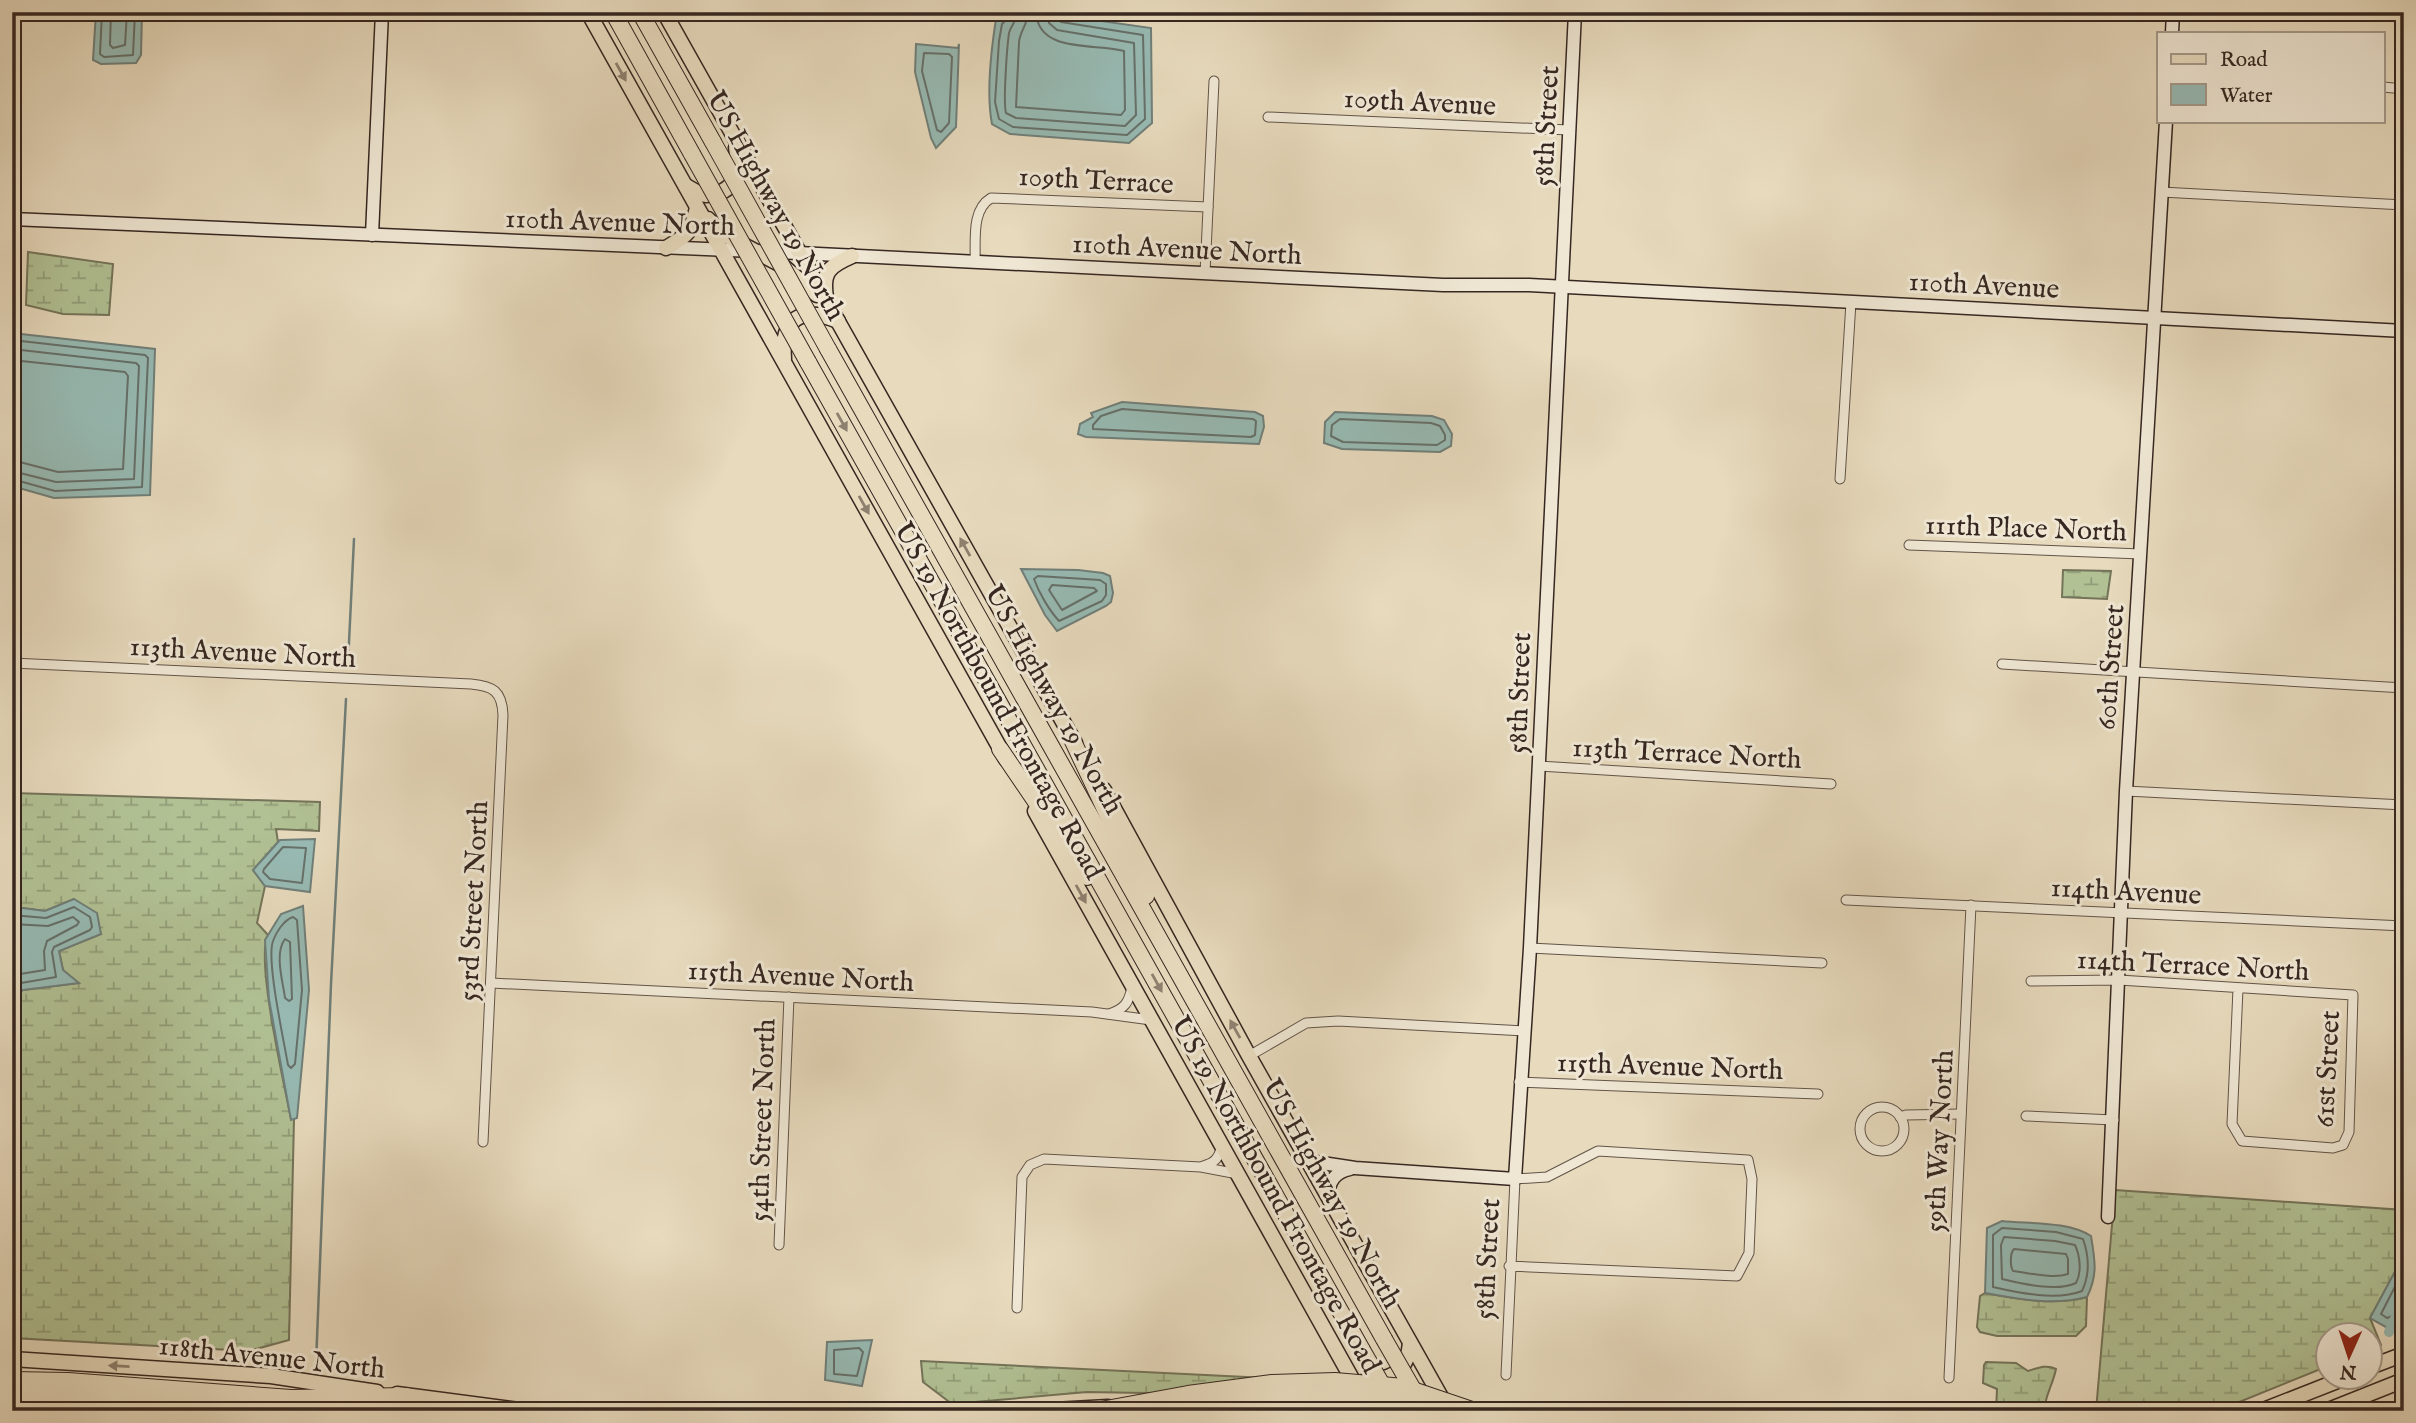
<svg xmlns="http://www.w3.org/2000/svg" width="2416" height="1423" viewBox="0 0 2416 1423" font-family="'IM FELL English',serif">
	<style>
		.wetland { fill: url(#wetland-marsh); stroke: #74745a; stroke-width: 2 }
		.water { fill: #97bab3; stroke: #707f79; stroke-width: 2 }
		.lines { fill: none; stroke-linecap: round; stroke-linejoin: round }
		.shore { stroke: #66706a; stroke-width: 2 }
		.stream { stroke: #707f79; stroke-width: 2.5 }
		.canal { stroke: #97bab3; stroke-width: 10 }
		.street-casing { stroke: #625448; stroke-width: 11 }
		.secondary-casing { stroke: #362721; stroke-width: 15 }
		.primary-casing { stroke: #362721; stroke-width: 17 }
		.highway-casing { stroke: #362721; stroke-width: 18 }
		.street { stroke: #efe7d4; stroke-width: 9 }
		.secondary { stroke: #efe7d4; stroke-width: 12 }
		.primary { stroke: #e7dabd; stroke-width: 14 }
		.highway { stroke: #e7dabd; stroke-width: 16 }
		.highway-bridge-casing { stroke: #362721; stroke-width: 18; stroke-linecap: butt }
		.highway-bridge { stroke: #e7dabd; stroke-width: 16 }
		.oneway { fill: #8e806f }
		.labels { text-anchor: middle; stroke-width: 6; stroke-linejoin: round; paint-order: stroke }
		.street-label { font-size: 28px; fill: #362721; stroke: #efe7d4 }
	</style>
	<defs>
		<pattern id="wetland-marsh" width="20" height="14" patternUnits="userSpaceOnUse" patternTransform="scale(1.75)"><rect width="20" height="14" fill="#b1c194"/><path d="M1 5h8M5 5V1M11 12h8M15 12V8" fill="none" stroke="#919d78"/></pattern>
	</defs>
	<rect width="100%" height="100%" fill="#e7dabd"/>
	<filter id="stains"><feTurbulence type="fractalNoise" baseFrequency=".00286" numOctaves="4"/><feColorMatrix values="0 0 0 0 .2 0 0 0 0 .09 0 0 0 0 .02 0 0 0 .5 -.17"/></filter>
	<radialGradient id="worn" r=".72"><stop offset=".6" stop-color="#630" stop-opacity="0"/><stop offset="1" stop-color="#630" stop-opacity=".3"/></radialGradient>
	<g class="wetland">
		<path d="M28 252 113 264 109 315 63 314 26 305Z"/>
		<path d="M2063 570 2111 571 2107 599 2062 597Z"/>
		<path d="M12 793 320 802 319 831 276 829 278 842 253 870 265 886 257 923 268 935C255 958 285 1088 291 1119H294L289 1340 249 1351 12 1338V998L23 990 78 983 63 970 59 951 101 934 74 899 45 911 15 907 12 909Z"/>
		<path d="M2115 1190 2404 1210V1255L2370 1318 2381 1345 2371 1349 2370 1336H2328V1366L2217 1411H2096Z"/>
		<path d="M1985 1293C2018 1299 2053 1306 2087 1297L2086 1326 2076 1336H1997L1980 1332 1977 1327 1980 1296Z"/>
		<path d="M921 1361 1310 1380 1200 1394 1087 1392 952 1404 923 1382Z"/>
		<path d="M1986 1362 2016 1363 2028 1371C2038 1368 2046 1364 2056 1369 2053 1384 2045 1396 2044 1411H1996L1997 1389 1983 1383 1984 1365Z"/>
	</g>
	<g class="water">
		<path d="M96 12H142L141 55 136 63 101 64 93 60Z"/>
		<path d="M1005 12H1038L1151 28 1152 123 1129 143 1010 134 992 124C986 93 991 51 996 19Z"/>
		<path d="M916 44 958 48 959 44 956 127 936 148 931 138 915 72Z"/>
		<path d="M12 333 155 349 150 495 54 498 12 486Z"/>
		<path d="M1122 402 1255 412 1263 416 1264 427 1259 444 1086 437 1078 434 1080 424 1093 417 1091 413Z"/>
		<path d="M1335 412 1432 416 1444 420 1452 434 1451 446 1440 452 1342 449 1324 443 1325 422Z"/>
		<path d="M1021 569 1078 570 1103 573 1110 576 1113 593 1111 602 1106 606 1057 631 1045 615Z"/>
		<path d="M315 839 310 892 265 886 253 870 280 840Z"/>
		<path d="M74 899 97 913 101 934 59 951 63 970 79 983 23 990 12 998V909L15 907 45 911Z"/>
		<path d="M303 906 309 990 297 1118 291 1120 269 999 265 940 281 914Z"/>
		<path d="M2002 1221C2029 1224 2068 1221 2091 1236 2095 1260 2098 1275 2087 1297 2054 1306 2018 1299 1985 1293L1987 1228Z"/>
		<path d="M2404 1255V1318L2386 1327 2370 1318Z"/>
		<path d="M872 1340 862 1386 825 1380 827 1342Z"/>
	</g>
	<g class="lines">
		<g class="shore">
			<path d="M102 12 100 54 104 57 133 55 135 12"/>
			<path d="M111 12 110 45 113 48 125 45 127 12"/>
			<path d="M1009 12 1008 18 1002 24 999 41 995 102 999 119 1013 127 1127 135 1145 119 1143 35 1061 22 1056 18 1055 12"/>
			<path d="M1017 12C1017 21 1011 25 1009 33 1007 47 1003 102 1006 113L1016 118 1125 126 1136 115 1134 43 1057 30 1049 23 1047 12"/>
			<path d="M1028 12C1028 24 1020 31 1019 42L1016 107 1121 115 1125 110 1124 51C1096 43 1038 54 1036 12"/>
			<path d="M924 53 949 54 952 57 949 123 941 132 937 130 922 71Z"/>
			<path d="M12 340 145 355 148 358 142 487 55 491 12 479"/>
			<path d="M12 349 136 363 139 366 134 479 56 482 12 471"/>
			<path d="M12 360 125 372 128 376 123 469 58 472 12 460"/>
			<path d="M1122 409 1253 419 1256 421 1255 435 1251 437 1093 429V425L1101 416Z"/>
			<path d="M1340 419 1431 423 1440 426 1445 435V440L1437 445 1343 442 1331 436 1332 425Z"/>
			<path d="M1038 576 1100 580 1106 584V595L1102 601 1059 621C1049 610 1039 593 1034 579Z"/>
			<path d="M1052 585 1094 588 1097 591 1062 610 1049 590Z"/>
			<path d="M283 847 306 848 302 883 270 879 263 872 264 869Z"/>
			<path d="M12 915 46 918 74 907 90 917 92 927 90 930 54 947 52 952 56 977 21 983 12 989"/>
			<path d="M293 917 297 920 302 990 295 1064 291 1068 288 1065C284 1041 266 960 273 941 276 932 284 920 293 917Z"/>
			<path d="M12 924 48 926 73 917 79 922 77 925 47 941 44 951 45 970 20 974 12 978"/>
			<path d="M285 939 290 942 292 999 289 1001 285 998C283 982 274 953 285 939Z"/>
			<path d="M2002 1228 2056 1232 2083 1239C2089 1256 2090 1274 2082 1291 2057 1301 2019 1293 1993 1287V1235Z"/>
			<path d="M2004 1237 2055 1241 2075 1245C2080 1256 2082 1272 2076 1283 2057 1292 2023 1284 2002 1279L2001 1245Z"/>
			<path d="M2014 1249 2066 1254 2068 1259V1274C2053 1279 2030 1273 2013 1271 2010 1266 2010 1253 2014 1249Z"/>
			<path d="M2404 1269 2381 1314 2387 1318 2404 1312"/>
			<path d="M859 1348 863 1352 857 1376 834 1374V1350Z"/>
		</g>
		<g class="stream">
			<path d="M348 663 354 539"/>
			<path d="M316 1364 331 984 346 699"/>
		</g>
		<path class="canal" d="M2389 1332 2397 1314 2404 1308"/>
		<defs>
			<g id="street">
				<path d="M2383 87 2404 89"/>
				<path d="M1268 117 1569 130"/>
				<path d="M2161 192 2404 205"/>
				<path d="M975 262C976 240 971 210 991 198L1208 207"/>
				<path d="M1205 273 1214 81"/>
				<path d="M1840 479 1851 302"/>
				<path d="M1909 545 2141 554"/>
				<path d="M12 663 471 684C493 686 502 691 503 715L483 1142"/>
				<path d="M2002 664 2404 688"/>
				<path d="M1539 766 1831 784"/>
				<path d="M2126 791 2404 805"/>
				<path d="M1846 900 2404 926"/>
				<path d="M1530 948 1822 963"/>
				<path d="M2031 981 2119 980 2353 995 2349 1132 2343 1145 2333 1148 2242 1141 2232 1124 2238 989"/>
				<path d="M491 983 1092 1012 1151 1020"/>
				<path d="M1109 1014C1125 1009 1129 1002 1132 987"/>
				<path d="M1249 1056 1306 1023 1338 1021 1525 1031"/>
				<path d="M1519 1082 1818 1094"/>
				<circle cx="1882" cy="1129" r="22"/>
				<path d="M2026 1116 2114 1120"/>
				<path d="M1900 1117 1906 1115 1961 1114"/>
				<path d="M1203 1166C1215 1163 1219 1158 1222 1145"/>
				<path d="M779 1245 789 997"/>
				<path d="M1017 1308 1022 1177 1030 1165 1044 1159 1201 1167 1238 1174"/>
				<path d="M1506 1375 1515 1179 1547 1177 1598 1151 1748 1160 1752 1179 1749 1253 1737 1276 1509 1266"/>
				<path d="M1949 1378 1971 905"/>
			</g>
			<g id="secondary">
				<path d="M2172 33 2173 12"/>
				<path d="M12 219 798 253 1443 285H1529L2404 331"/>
				<path d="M372 235 382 12"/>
				<path d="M1309 1161 1355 1168 1515 1179 1530 948 1575 12"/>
				<path d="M1328 1196C1329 1181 1335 1172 1350 1169"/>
				<path d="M2108 1217 2126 791 2166 121"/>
			</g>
			<g id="primary">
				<path d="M588 12 1006 759"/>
				<path d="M664 12 1075 743"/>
				<path d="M686 186C692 189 699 195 706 195 735 194 742 172 736 148"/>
				<path d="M708 219 721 233 783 266 817 295"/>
				<path d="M666 248C688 235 691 233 697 208"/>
				<path d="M826 297C822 272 829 266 852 256"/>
				<path d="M784 359C781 319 800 305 838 321"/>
				<path d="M1104 790 1249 1056 1446 1406"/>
				<path d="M1035 811 1370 1411"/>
				<path d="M12 1359 271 1376 377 1392"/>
				<path d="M2370 1367 2404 1354"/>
				<path d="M1368 1378C1394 1382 1408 1367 1410 1343"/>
				<path d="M397 1394 527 1411"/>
				<path d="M1135 1408 1190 1411"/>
				<path d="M1036 1411 1108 1407"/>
				<path d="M1345 1411 1356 1384"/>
				<path d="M2261 1411 2345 1378"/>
				<path d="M2326 1411 2404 1380"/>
			</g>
			<g id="highway">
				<path d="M613 12 692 154"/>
				<path d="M640 12 713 142"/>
				<path d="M828 349 1384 1339"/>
				<path d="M808 362 1362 1350"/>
				<path d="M1070 735 1146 896"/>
				<path d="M1000 749 1087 877"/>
				<path d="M12 1380 68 1381 291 1398 406 1396"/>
				<path d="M12 1391 262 1411"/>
				<path d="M12 1405 93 1411"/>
			</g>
		</defs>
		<use href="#street" class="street-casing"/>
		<use href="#secondary" class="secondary-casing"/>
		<use href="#primary" class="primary-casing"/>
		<use href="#highway" class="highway-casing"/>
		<use href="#street" class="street"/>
		<use href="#secondary" class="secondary"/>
		<use href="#primary" class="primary"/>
		<use href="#highway" class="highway"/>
		<defs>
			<g id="highway-bridge">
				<path d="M713 142 828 349"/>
				<path d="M692 154 808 362"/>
				<path d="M1384 1339 1415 1393"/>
				<path d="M1362 1350 1385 1390"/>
				<path d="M1095 1411 1188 1394 1272 1383 1335 1381 1404 1387 1475 1411"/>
				<path d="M1181 1411C1265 1396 1359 1380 1442 1411"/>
			</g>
		</defs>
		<use href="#highway-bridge" class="highway-bridge-casing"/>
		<use href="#highway-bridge" class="highway-bridge"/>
	</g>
	<defs><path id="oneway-solid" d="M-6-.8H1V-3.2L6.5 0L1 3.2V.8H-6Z" transform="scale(1.75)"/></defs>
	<g class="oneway">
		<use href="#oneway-solid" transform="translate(621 72) rotate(61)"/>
		<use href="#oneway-solid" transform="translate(842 422) rotate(61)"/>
		<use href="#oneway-solid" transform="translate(864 505) rotate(61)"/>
		<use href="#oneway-solid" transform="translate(965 547) rotate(-119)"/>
		<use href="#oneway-solid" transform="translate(1081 894) rotate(61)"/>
		<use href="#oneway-solid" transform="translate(1157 983) rotate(61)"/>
		<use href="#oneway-solid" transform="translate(1235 1029) rotate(-119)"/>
		<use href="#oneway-solid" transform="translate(119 1366) rotate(-177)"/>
	</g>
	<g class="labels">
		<g class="street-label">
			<text transform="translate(1420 101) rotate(3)" y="10">109th Avenue</text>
			<text transform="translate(1545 126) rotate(-87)" y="10">58th Street</text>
			<text transform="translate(1096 179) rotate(3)" y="10">109th Terrace</text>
			<text transform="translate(777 205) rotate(61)" y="10">US Highway 19 North</text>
			<text transform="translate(620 221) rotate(2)" y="10">110th Avenue North</text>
			<text transform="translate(1187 248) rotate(3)" y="10">110th Avenue North</text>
			<text transform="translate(1984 284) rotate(3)" y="10">110th Avenue</text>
			<text transform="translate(2026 527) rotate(2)" y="10">111th Place North</text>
			<text transform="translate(243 651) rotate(3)" y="10">113th Avenue North</text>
			<text transform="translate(2109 667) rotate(-86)" y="10">60th Street</text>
			<text transform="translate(1518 693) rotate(-88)" y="10">58th Street</text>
			<text transform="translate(1055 699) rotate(61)" y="10">US Highway 19 North</text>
			<text transform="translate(1000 700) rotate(61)" y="10">US 19 Northbound Frontage Road</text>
			<text transform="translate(1687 752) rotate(3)" y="10">113th Terrace North</text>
			<text transform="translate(2126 890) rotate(3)" y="10">114th Avenue</text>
			<text transform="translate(472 901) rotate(-87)" y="10">53rd Street North</text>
			<text transform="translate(2193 964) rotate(3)" y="10">114th Terrace North</text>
			<text transform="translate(801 975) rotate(3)" y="10">115th Avenue North</text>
			<text transform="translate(1670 1065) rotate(2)" y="10">115th Avenue North</text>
			<text transform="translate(2326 1069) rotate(-87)" y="10">61st Street</text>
			<text transform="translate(761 1120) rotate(-88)" y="10">54th Street North</text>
			<text transform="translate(1938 1141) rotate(-87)" y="10">59th Way North</text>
			<text transform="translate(1333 1193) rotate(61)" y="10">US Highway 19 North</text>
			<text transform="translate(1277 1194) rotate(61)" y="10">US 19 Northbound Frontage Road</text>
			<text transform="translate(1486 1259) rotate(-87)" y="10">58th Street</text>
			<text transform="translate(272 1356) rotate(6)" y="10">118th Avenue North</text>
		</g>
	</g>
	<rect width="2416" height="1423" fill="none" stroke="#e7dabd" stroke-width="42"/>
	<rect x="14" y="14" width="2388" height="1395" fill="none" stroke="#362721" stroke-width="3.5"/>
	<rect x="21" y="21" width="2374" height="1381" fill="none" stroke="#362721" stroke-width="2"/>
	<rect x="2157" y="32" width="228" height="91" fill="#efe7d4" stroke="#a59a8c" stroke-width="2"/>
	<rect x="2171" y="54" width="35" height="10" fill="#e7dabd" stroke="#a59a8c" stroke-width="2"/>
	<text x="2220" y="66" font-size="21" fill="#362721">Road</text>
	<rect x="2171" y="84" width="35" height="21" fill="#97bab3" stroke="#a59a8c" stroke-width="2"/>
	<text x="2220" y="102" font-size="21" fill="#362721">Water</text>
	<g transform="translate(2349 1356) rotate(183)"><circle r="33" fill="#efe7d4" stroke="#a59a8c" stroke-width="2"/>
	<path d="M0-5L12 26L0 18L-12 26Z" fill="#8f2418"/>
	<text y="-10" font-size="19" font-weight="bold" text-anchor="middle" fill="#362721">N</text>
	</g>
	<rect width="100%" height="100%" filter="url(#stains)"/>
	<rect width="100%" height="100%" fill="url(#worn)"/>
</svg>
